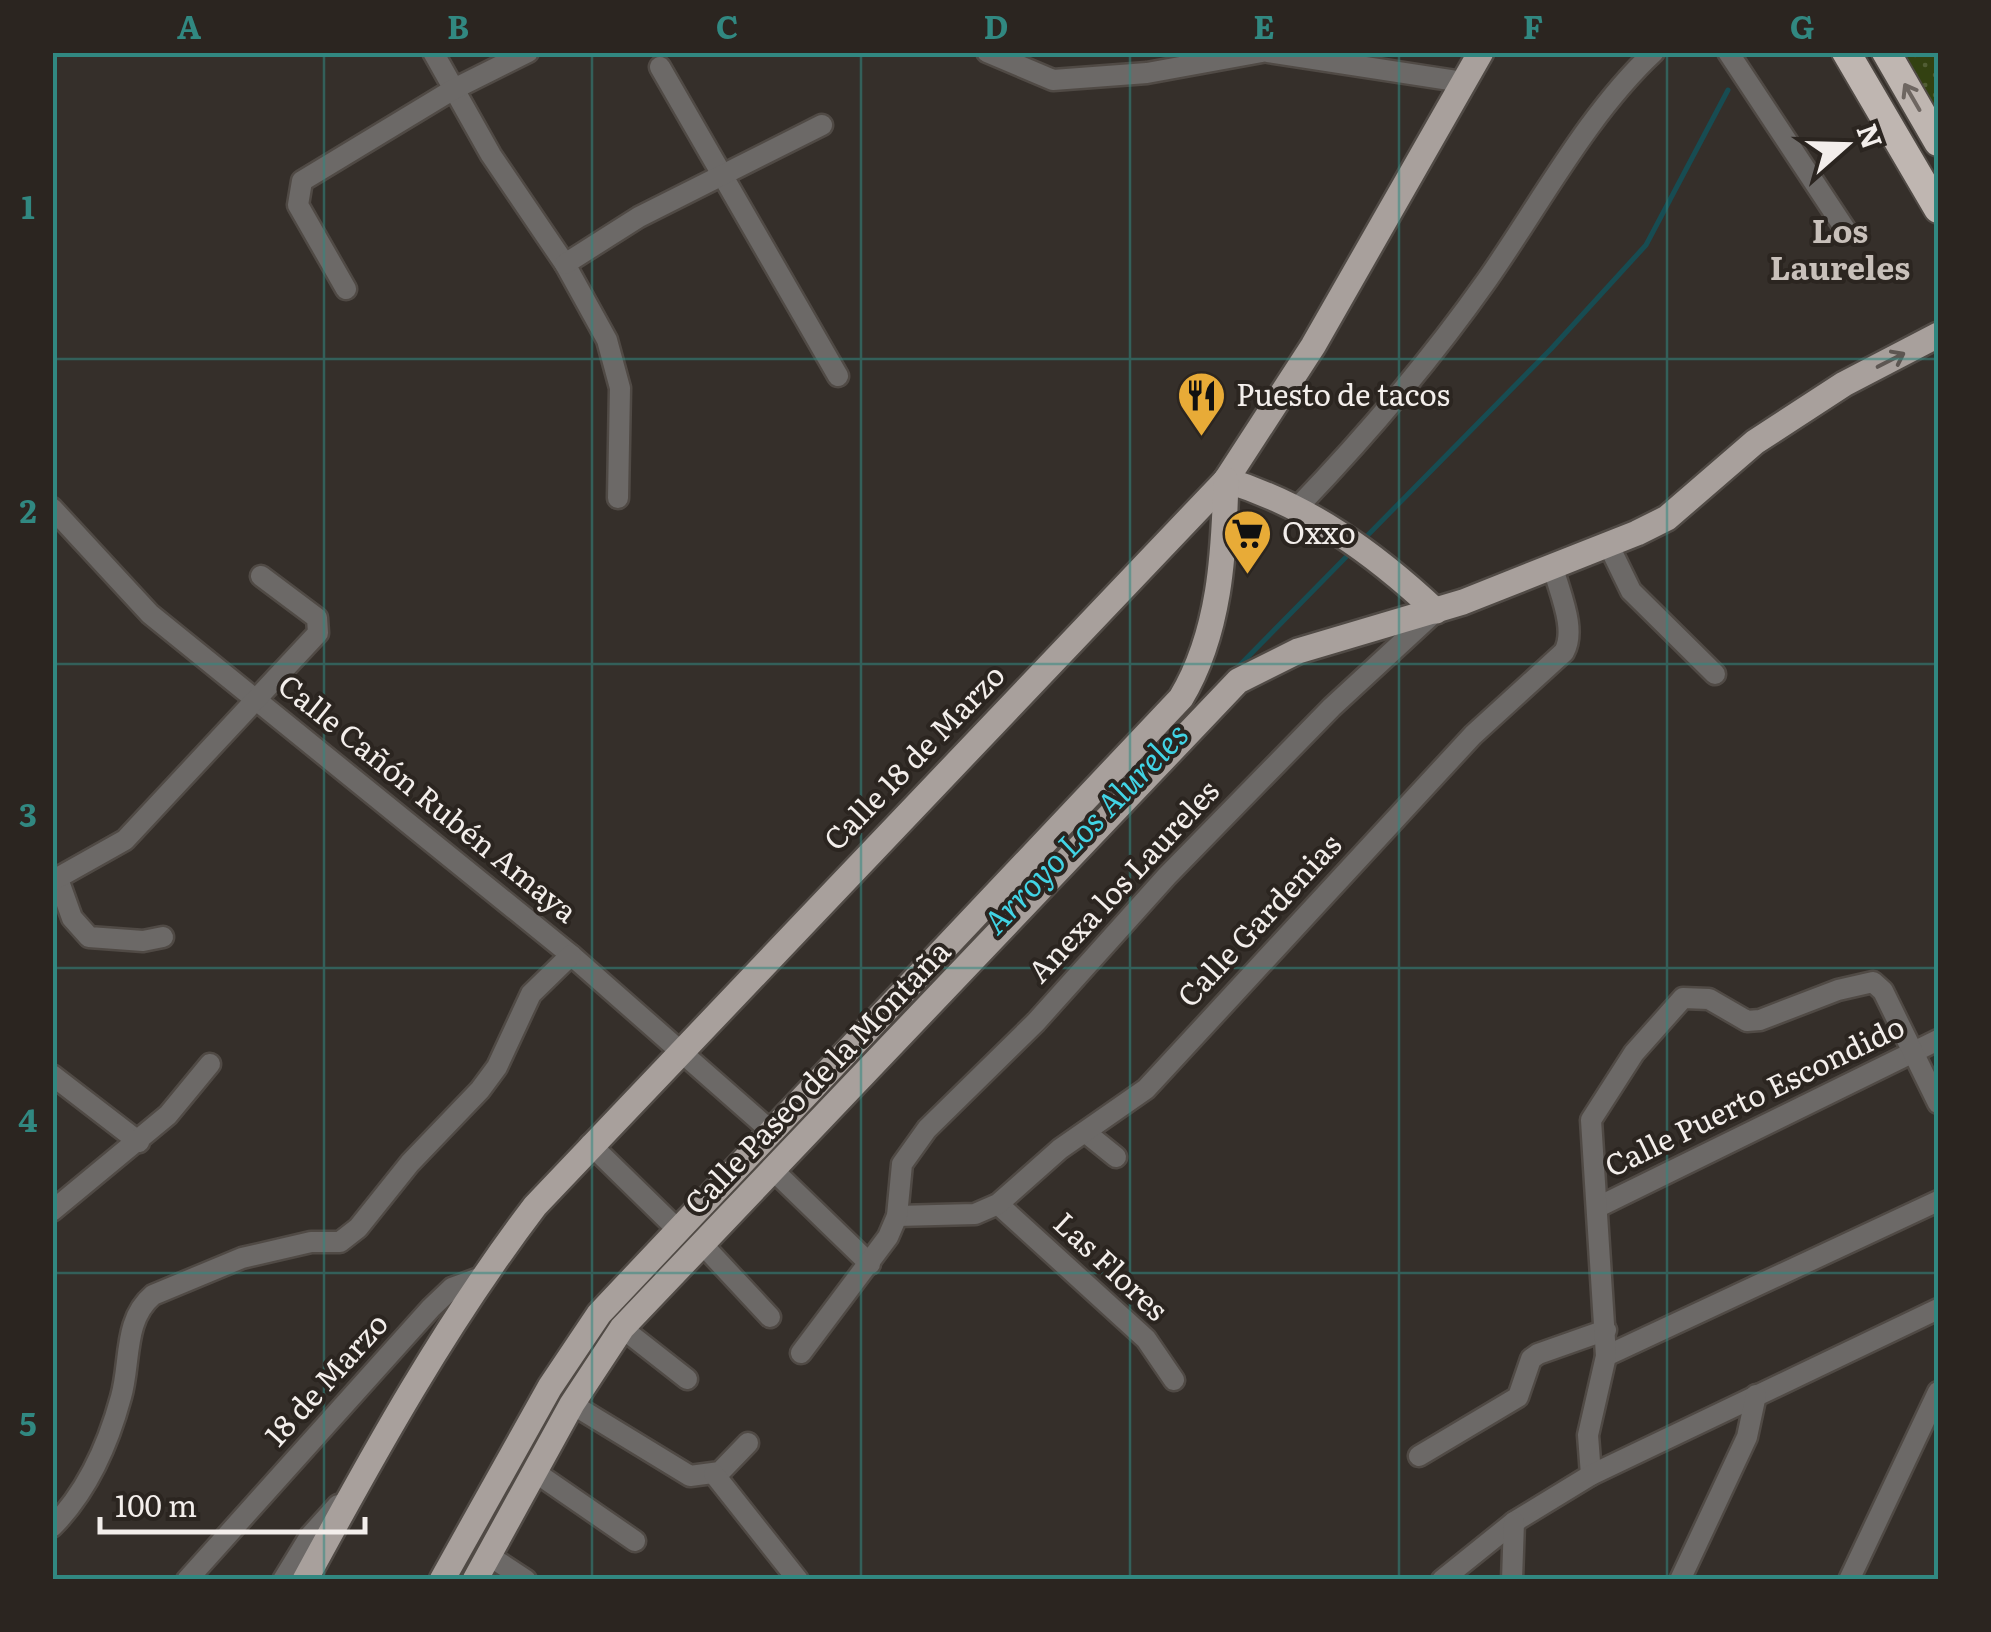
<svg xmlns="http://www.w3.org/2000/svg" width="1991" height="1632" viewBox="0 0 1991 1632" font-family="Literata,serif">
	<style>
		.grass { fill: url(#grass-dots) }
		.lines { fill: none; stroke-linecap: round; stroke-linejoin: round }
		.stream { stroke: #174c52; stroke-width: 5 }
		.minor-casing { stroke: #504a45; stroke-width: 25 }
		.major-casing { stroke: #504a45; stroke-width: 30 }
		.highway-casing { stroke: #504a45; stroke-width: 32 }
		.minor { stroke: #6c6967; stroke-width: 20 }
		.major { stroke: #a8a09c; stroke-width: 25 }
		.highway { stroke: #bfb6b1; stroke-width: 28 }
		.oneway { stroke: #6e6661 }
		.oneway2 { stroke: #5d5652 }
		.grid { fill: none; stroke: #318881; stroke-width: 2.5; stroke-opacity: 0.55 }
		.labels { text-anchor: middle; stroke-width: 8; stroke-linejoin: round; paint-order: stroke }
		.poi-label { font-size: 30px; fill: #f3eeeb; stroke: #2b2520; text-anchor: start }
		.street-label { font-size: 30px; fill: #f3eeeb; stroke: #2b2520 }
		.neighbourhood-label { font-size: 32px; font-weight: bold; fill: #c8c0ba; stroke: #2b2520 }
		.water-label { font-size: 32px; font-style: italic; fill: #41d4e5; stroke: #2b2520 }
		.neatline { fill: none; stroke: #318881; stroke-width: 4 }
		.grid-label { font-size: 32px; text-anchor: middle; font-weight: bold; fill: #318881 }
	</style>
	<defs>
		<pattern id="grass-dots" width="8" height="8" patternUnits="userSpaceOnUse" patternTransform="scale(2.5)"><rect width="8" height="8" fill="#334111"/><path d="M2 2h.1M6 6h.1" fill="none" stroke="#515d34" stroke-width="1.8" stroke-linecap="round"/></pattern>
	</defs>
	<rect width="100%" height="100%" fill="#352f2a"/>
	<path class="grass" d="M1901 53H1938V118Z"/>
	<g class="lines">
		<g class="stream">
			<path d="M1361 542 1551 349 1646 245 1728 90"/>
			<path d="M1235 670 1350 553"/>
			<path d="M642 1286 919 998"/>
			<path d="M458 1580 597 1340"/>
		</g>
		<defs>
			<g id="minor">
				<path d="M433 52 491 155 565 264 607 340 620 388 618 498"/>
				<path d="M987 52 1053 80 1147 73 1262 52"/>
				<path d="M1268 52 1463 82"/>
				<path d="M1728 52 1847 232"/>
				<path d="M660 67 838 376"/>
				<path d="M565 264 639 217 822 125"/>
				<path d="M346 289 298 205 302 181 454 89 528 52"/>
				<path d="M52 508 150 614 571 955 771 1131"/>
				<path d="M1297 508C1366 436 1430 361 1487 280 1539 206 1588 113 1654 52"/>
				<path d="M1609 546 1631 591 1715 674"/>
				<path d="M58 879 72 918 89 937 143 941 163 937"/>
				<path d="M52 881 125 840 318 633 317 618 261 576"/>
				<path d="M52 1075 139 1142"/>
				<path d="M1085 1132 1116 1157"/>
				<path d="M590 1144 677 1229"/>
				<path d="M774 1171 870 1264"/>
				<path d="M998 1204 1146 1339 1174 1380"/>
				<path d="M1598 1207 1938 1040"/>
				<path d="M52 1211 168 1115 210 1064"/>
				<path d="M897 1216 975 1214 998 1204 1060 1149 1146 1089 1473 735 1564 652C1577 629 1559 592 1553 567"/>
				<path d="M703 1245 770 1317"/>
				<path d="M622 1328 687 1379"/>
				<path d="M801 1353 888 1237 897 1216 902 1164 927 1129 1036 1022 1167 876 1332 707 1435 612"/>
				<path d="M1606 1356 1938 1201"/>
				<path d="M572 1404 690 1476 720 1472 748 1443"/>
				<path d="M1419 1456 1518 1397 1531 1359 1538 1354 1606 1330"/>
				<path d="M535 1472 635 1541"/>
				<path d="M714 1474 798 1580"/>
				<path d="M1591 1475 1588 1435 1606 1356 1591 1120 1634 1053 1683 998 1709 999 1747 1021 1760 1020 1838 990 1873 982 1883 991 1938 1103"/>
				<path d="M52 1527C87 1492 108 1445 121 1397 131 1362 123 1320 153 1295L242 1258 311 1242H340L358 1228 410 1163 480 1090 497 1067 531 994 571 955"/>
				<path d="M488 1555 526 1580"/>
				<path d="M187 1580 431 1308 452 1288 479 1278"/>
				<path d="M283 1580 310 1536 338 1505"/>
				<path d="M1442 1580 1514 1522 1591 1475 1938 1309"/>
				<path d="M1512 1580 1514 1522"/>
				<path d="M1680 1580 1747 1437 1756 1395"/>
				<path d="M1849 1580 1938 1392"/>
			</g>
			<g id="major">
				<path d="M1226 480C1309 506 1373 552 1436 611"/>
				<path d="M305 1580C375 1451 446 1323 535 1206L1226 480 1313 346 1481 52"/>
				<path d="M442 1580 550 1387 599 1314 1181 698C1220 633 1224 554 1226 480"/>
				<path d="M475 1580 572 1404 622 1328 1238 681 1298 651 1463 602 1637 533 1667 518 1755 442 1844 384 1938 335"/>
			</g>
			<g id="highway">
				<path d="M1846 52 1938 209"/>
				<path d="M1886 52 1938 142"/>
			</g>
		</defs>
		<use href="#minor" class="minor-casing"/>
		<use href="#major" class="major-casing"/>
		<use href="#highway" class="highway-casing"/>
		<use href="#minor" class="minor"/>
		<use href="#major" class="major"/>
		<use href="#highway" class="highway"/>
	</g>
	<defs><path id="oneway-shaft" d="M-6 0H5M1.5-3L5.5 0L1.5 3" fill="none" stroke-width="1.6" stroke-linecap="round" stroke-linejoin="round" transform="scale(2.5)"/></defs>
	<use class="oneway" href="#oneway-shaft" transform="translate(1912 97) rotate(-120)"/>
	<use class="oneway2" href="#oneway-shaft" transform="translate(1891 360) rotate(-27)"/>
	<path class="grid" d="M324 52V1580M592 52V1580M861 52V1580M1130 52V1580M1399 52V1580M1667 52V1580M52 359H1938M52 664H1938M52 968H1938M52 1273H1938"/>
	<defs>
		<symbol id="restaurant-pin" viewBox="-11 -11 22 30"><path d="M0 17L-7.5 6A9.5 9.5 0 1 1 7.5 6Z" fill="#e8ab37" stroke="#2b2520"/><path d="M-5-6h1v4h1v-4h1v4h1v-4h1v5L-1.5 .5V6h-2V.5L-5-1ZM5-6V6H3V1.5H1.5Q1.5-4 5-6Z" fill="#111"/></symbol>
		<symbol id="supermarket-pin" viewBox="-11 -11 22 30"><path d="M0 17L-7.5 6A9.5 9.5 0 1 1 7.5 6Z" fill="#e8ab37" stroke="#2b2520"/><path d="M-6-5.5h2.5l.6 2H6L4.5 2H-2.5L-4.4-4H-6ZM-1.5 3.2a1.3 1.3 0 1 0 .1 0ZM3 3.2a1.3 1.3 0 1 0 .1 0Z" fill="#111"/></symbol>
	</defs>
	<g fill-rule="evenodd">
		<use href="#restaurant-pin" x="1174" y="368" width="55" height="75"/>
		<use href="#supermarket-pin" x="1220" y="506" width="55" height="75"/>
	</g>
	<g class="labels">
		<g class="poi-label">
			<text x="1236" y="406">Puesto de tacos</text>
			<text x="1282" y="544">Oxxo</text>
		</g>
		<g class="street-label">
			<text transform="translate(915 758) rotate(-46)" y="10">Calle 18 de Marzo</text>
			<text transform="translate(427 799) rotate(39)" y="10">Calle Cañón Rubén Amaya</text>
			<text transform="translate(1124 882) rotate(-47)" y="10">Anexa los Laureles</text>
			<text transform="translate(1260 921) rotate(-47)" y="10">Calle Gardenias</text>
			<text transform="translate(818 1078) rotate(-46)" y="10">Calle Paseo de la Montaña</text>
			<text transform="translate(1755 1097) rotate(-26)" y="10">Calle Puerto Escondido</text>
			<text transform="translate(1110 1267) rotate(43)" y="10">Las Flores</text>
			<text transform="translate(327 1380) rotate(-48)" y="10">18 de Marzo</text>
		</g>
		<g class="neighbourhood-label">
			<text x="1840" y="243">Los<tspan x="1840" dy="37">Laureles</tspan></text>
		</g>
		<g class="water-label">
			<text transform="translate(1086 829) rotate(-46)" y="11">Arroyo Los Alureles</text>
		</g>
	</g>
	<rect width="1991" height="1632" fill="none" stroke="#2b2520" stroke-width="110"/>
	<g transform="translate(1846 145) rotate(70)" stroke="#2b2520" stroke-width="8" paint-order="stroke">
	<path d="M0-8L18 38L0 25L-18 38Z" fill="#f3eeeb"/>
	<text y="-15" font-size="28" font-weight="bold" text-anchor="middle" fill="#f3eeeb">N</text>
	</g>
	<path d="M100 1517v15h265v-15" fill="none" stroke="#f3eeeb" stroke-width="5"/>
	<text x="115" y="1517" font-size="30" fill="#f3eeeb" stroke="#2b2520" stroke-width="8" paint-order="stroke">100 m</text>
	<rect x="55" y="55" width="1881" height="1522" class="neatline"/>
	<g class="grid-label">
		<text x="189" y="39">A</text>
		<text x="458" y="39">B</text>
		<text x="727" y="39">C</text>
		<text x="996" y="39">D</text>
		<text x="1264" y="39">E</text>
		<text x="1533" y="39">F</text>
		<text x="1802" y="39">G</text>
		<text x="28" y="219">1</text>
		<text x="28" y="523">2</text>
		<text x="28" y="827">3</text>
		<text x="28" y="1132">4</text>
		<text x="28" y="1436">5</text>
	</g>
</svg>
